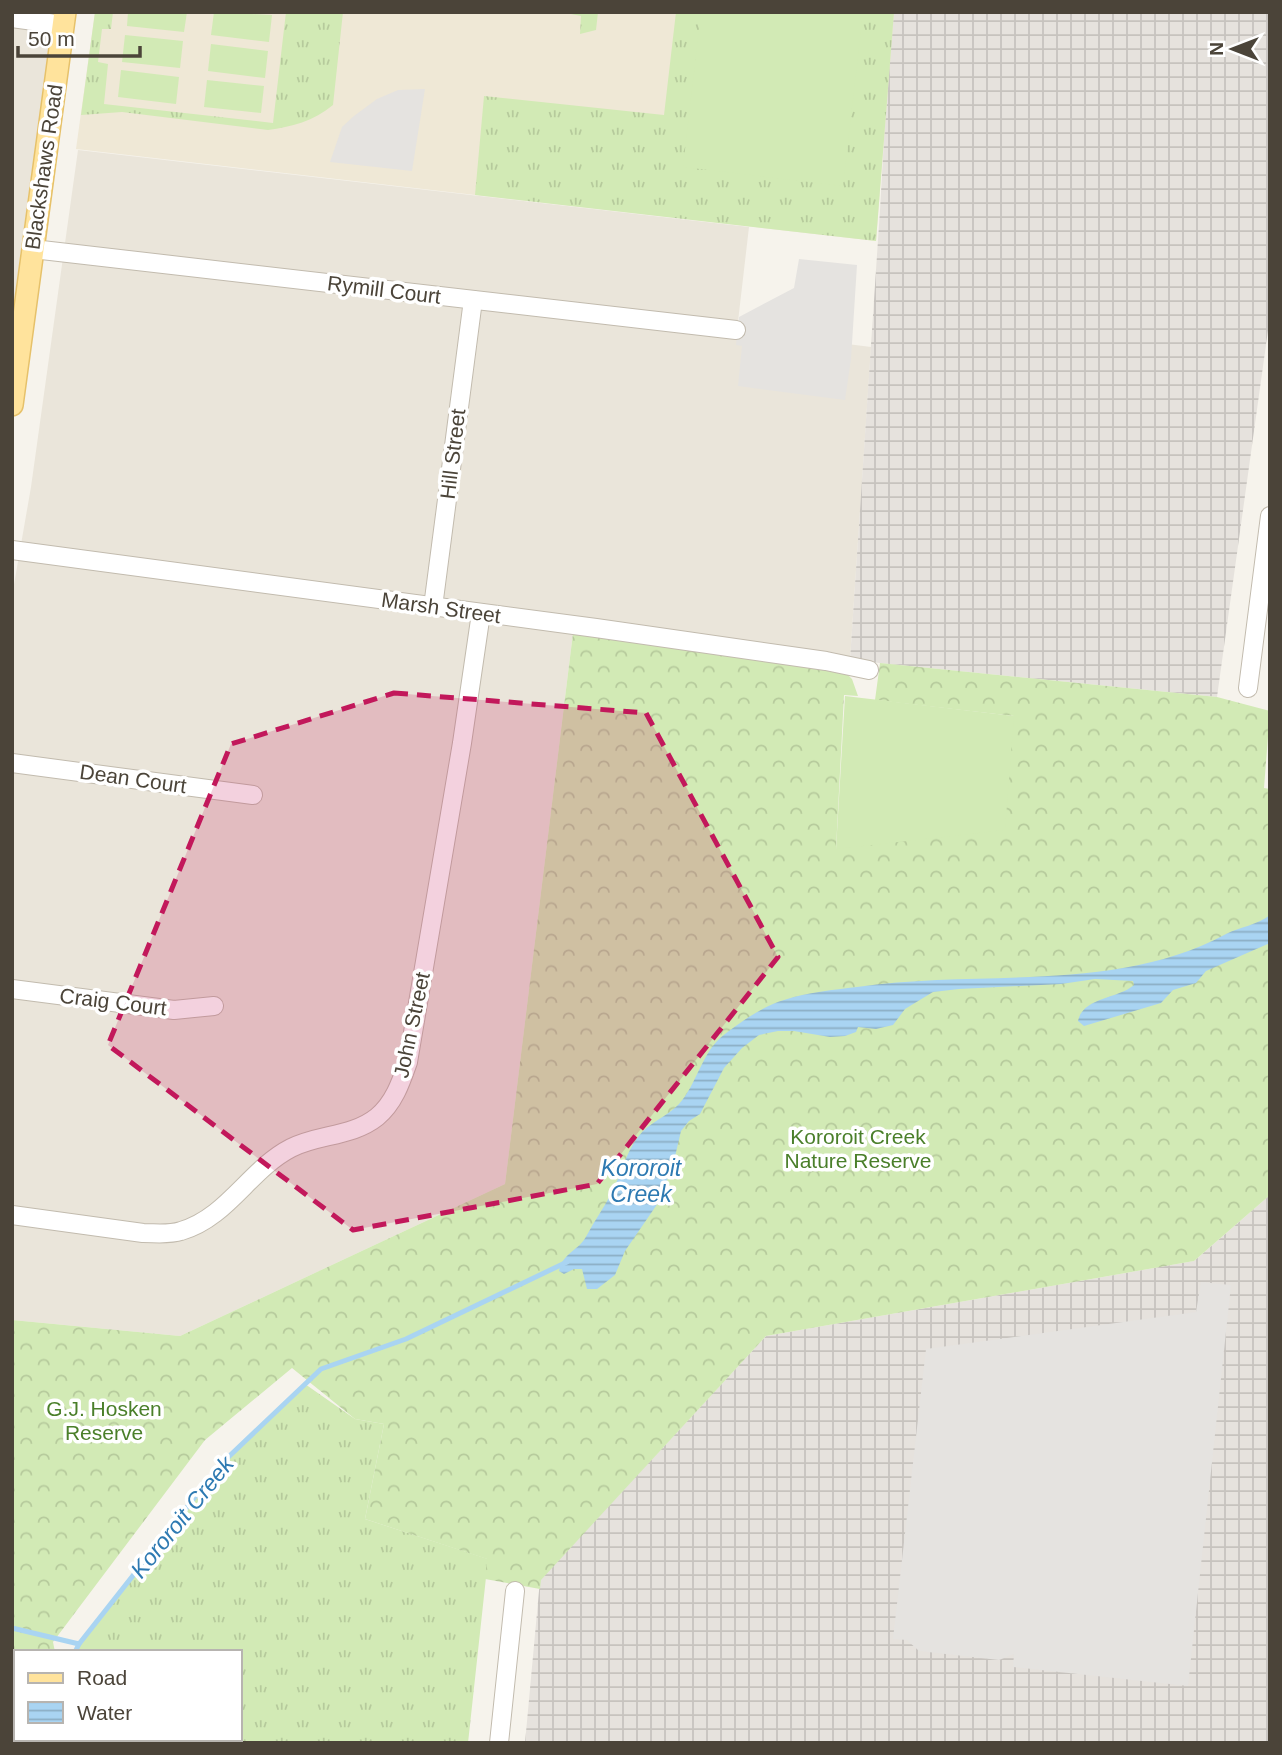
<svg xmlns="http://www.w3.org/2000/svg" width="1282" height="1755" viewBox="0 0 1282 1755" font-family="Helvetica,sans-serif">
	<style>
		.residential { fill: #eae5da }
		.industrial { fill: url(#industrial-grid) }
		.education { fill: #efe8d6 }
		.grass { fill: url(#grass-tufts) }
		.forest { fill: url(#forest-crowns) }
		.pitch { fill: #d2eab5 }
		.parking { fill: #e5e3e0 }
		.water { fill: url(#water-rules) }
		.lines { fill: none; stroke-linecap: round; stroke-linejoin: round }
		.stream { stroke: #a9d4f2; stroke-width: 5 }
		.minor-casing { stroke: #c2bbae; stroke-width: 20 }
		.major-casing { stroke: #e6c16a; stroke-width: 24 }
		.minor { stroke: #fff; stroke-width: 18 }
		.major { stroke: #ffe39c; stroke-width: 21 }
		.marked { fill: #c2185b; fill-opacity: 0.2; stroke: #c2185b; stroke-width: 5; stroke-dasharray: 14 9; stroke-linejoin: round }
		.labels { text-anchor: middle; stroke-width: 7; stroke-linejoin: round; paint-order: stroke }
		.street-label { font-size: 21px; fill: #4b4439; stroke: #fff }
		.park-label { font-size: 21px; fill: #4a7f2a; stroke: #fff }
		.water-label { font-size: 23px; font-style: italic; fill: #2e7ab2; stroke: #fff }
	</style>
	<defs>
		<pattern id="industrial-grid" width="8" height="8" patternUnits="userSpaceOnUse" patternTransform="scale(1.75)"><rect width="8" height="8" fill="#e6e2dd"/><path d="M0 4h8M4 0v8" fill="none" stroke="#c7c3be"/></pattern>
		<pattern id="grass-tufts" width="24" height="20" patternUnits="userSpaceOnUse" patternTransform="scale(1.75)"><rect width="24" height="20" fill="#d2eab5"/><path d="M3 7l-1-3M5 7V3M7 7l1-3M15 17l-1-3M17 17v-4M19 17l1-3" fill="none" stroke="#b6ca9c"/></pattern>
		<pattern id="forest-crowns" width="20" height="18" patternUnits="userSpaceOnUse" patternTransform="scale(1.75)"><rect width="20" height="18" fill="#d2eab5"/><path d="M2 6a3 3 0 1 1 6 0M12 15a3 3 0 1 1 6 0" fill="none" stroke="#b6ca9c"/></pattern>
		<pattern id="water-rules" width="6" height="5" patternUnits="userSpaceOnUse" patternTransform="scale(1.75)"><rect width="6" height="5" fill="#a9d4f2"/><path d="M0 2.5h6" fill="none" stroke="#8caec5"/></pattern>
	</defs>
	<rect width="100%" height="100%" fill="#f6f3ec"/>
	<g class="residential">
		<path d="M12 12H54L12 316Z"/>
		<path d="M78 150 749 227 737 330 871 347 850 660 573 633 505 1184 180 1336 12 1320V596L31 487Z"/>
	</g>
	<g class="industrial">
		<path d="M891 12H1270V316L1217 697 850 660 880 210Z"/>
		<path d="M1270 1195V1743H525L540 1580 766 1336 1194 1261Z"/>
	</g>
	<path class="education" d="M95 12H894L876 241 76 149Z"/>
	<g class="grass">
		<path d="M95 12H113L111 29H102L98 62 108 64 104 104 273 123 286 12H343L333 105C314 121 291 127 268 130L122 112 81 115Z"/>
		<path d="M571 12H598L596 30 580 34 581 16 571 14Z"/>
		<path d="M676 12H894L876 241 475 195 484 96 664 115Z"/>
		<path d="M305 1384 355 1419 384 1424 365 1519 488 1559 468 1743H66V1739H240V1652H75L79 1644 221 1464Z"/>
	</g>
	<path class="forest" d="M573 633 842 669 852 679 858 696 844 695 836 849 1014 716 875 700 880 663 1217 697 1270 711 1264 788 1270 789V1195L1194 1261 766 1336 541 1580 540 1589 485 1579 487 1559 365 1519 384 1424 355 1419 292 1368 205 1440 53 1642 55 1652H16V1739H70L71 1743H12V1320L180 1336 505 1184Z"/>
	<g class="pitch">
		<path d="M128 12H187L184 32 127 26Z"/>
		<path d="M214 12 272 15 269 42 211 35Z"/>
		<path d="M701 12H863L843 186 683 167Z"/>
		<path d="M125 35 183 41 180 68 122 62Z"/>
		<path d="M211 44 268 51 265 78 208 71Z"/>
		<path d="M121 70 179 77 176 104 118 97Z"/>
		<path d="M207 80 264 86 261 113 204 107Z"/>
		<path d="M845 696 1014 716 1005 830 836 849Z"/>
	</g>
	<g class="parking">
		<path d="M425 89 412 171 330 162 342 127 354 116 377 99 398 90Z"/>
		<path d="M799 259 857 265 851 359 845 400 738 386 742 346 736 345 739 317 794 288Z"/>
		<path d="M1201 1282 1231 1285 1188 1686 1013 1667 1014 1654 999 1660 919 1651 907 1640 893 1639 926 1349 1196 1312Z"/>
	</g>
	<path class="water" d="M1270 915V943L1206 971 1196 983 1173 990 1161 1003 1084 1026 1078 1021C1083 997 1118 999 1134 985L1133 981 1095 979 1061 984 959 989 933 992 905 1009 893 1025 876 1029 858 1027 856 1032 845 1036 830 1037 794 1031H778L759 1035 742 1048 724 1068 700 1114 689 1121 681 1131 673 1165 658 1203 625 1251 615 1275 597 1289H587L582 1269H574L564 1274 559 1271C563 1252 578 1252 587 1235 594 1221 604 1208 611 1194 621 1175 625 1154 638 1137 649 1122 667 1117 679 1104 698 1083 701 1052 725 1034 742 1021 763 1006 784 1000 808 992 833 990 857 987 979 969 1115 994 1226 934 1240 927 1257 925 1270 915Z"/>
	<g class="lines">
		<g class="stream">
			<path d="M12 1628 79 1644"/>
			<path d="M75 1652 79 1644 221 1464 321 1369 406 1339 567 1262"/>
			<path d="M66 1739V1743"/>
		</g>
		<defs>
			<g id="minor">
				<path d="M12 18 63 25"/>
				<path d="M33 249 736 330"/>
				<path d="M12 550 596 628 826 661 869 670"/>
				<path d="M433 607 473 300"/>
				<path d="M1248 688 1270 516"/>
				<path d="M12 763 253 795"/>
				<path d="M12 989 174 1010 214 1006"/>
				<path d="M12 1215 143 1233C156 1233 168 1235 181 1231 227 1218 250 1169 291 1148 318 1134 352 1137 377 1117 394 1103 401 1082 408 1062L462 743 481 613"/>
				<path d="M499 1743 515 1591"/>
			</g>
			<path id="major" d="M12 405 65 12"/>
		</defs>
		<use href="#minor" class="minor-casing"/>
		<use href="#major" class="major-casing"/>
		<use href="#minor" class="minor"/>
		<use href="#major" class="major"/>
	</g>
	<path class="marked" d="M394 693 646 713 778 957 597 1184 353 1230 108 1045 231 744Z"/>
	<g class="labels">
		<g class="street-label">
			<text transform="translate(44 167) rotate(-82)" y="7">Blackshaws Road</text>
			<text transform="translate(384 290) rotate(7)" y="7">Rymill Court</text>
			<text transform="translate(453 454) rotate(-83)" y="7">Hill Street</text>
			<text transform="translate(441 608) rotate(8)" y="7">Marsh Street</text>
			<text transform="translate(133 779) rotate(8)" y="7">Dean Court</text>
			<text transform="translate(113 1002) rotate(7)" y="7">Craig Court</text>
			<text transform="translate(412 1025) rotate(-78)" y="7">John Street</text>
		</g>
		<g class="park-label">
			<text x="858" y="1144">Kororoit Creek<tspan x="858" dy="24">Nature Reserve</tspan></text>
			<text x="104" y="1416">G.J. Hosken<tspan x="104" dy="24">Reserve</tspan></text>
		</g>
		<g class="water-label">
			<text x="641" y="1176">Kororoit<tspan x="641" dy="26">Creek</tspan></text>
			<text transform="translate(182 1517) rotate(-51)" y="8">Kororoit Creek</text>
		</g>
	</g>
	<rect width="1282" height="1755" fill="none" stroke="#4b4439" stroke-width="28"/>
	<rect x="14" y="1650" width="228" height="91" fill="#ffffff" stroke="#b7b4b0" stroke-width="2"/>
	<rect x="28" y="1673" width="35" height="10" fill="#ffe39c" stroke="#b7b4b0" stroke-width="2"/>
	<text x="77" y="1685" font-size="21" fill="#4b4439">Road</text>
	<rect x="28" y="1702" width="35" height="21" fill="url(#water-rules)" stroke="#b7b4b0" stroke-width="2"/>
	<text x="77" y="1720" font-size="21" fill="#4b4439">Water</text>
	<g transform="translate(1233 49) rotate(270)" stroke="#ffffff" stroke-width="5" paint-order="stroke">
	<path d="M0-5L12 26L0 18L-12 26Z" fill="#4b4439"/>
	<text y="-10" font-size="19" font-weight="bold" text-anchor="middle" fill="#4b4439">N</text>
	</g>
	<path d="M18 46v10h122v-10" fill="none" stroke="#4b4439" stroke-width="3.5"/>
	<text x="28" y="46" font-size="21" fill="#4b4439" stroke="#ffffff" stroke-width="5" paint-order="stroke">50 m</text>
</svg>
